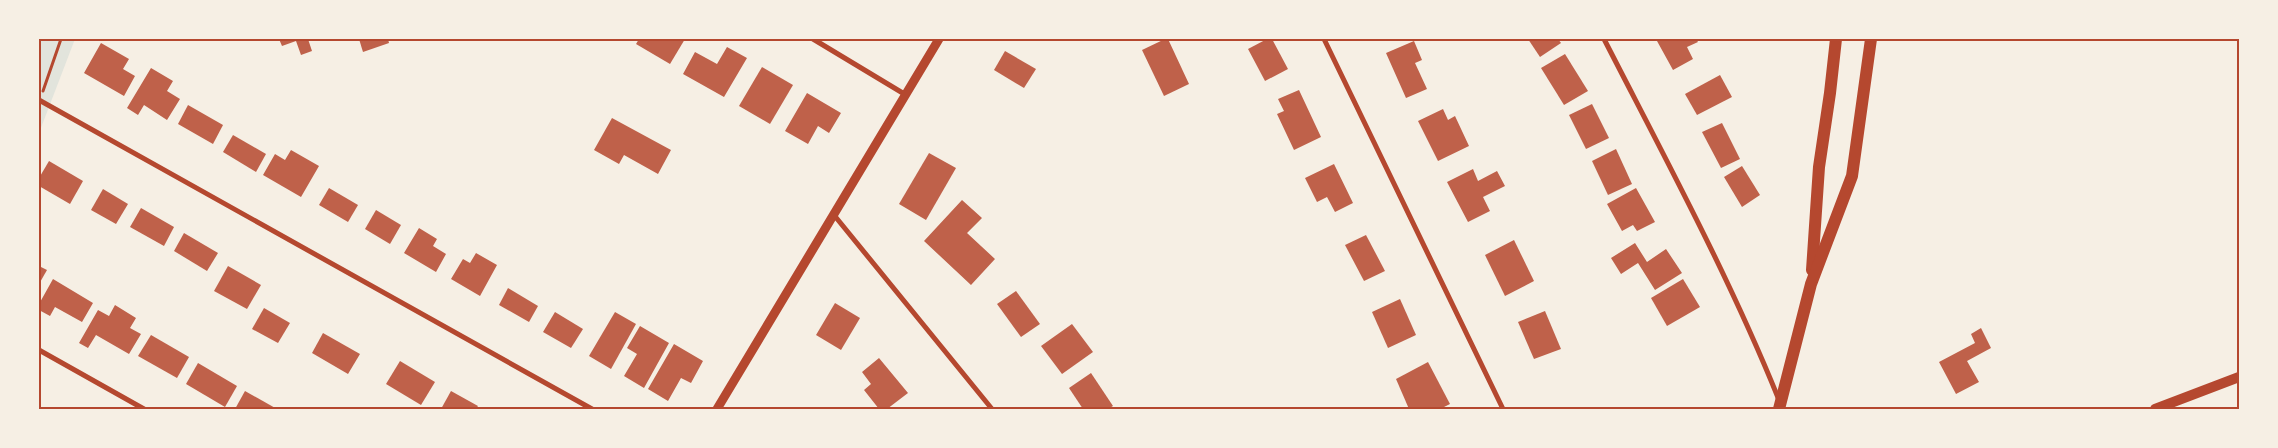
<svg xmlns="http://www.w3.org/2000/svg" width="2278" height="448" viewBox="0 0 2278 448" font-family="'Roboto Condensed',sans-serif">
	<style>
		.green { fill: #e2e4dc }
		.building { fill: #bf614a }
		.lines { fill: none; stroke-linecap: round; stroke-linejoin: round }
		.path { stroke: #b5482f; stroke-width: 3 }
		.minor { stroke: #b5482f; stroke-width: 5 }
		.tertiary { stroke: #b5482f; stroke-width: 9 }
		.secondary { stroke: #b5482f; stroke-width: 10 }
		.primary { stroke: #b5482f; stroke-width: 12 }
		.neatline { fill: none; stroke: #b5482f; stroke-width: 2 }
	</style>
	<rect width="100%" height="100%" fill="#f6efe4"/>
	<path class="green" d="M39 39H75L39 133Z"/>
	<g class="building">
		<path d="M279 39H308L312 51 301 55 296 41 282 46Z"/>
		<path d="M359 39H388L389 43 363 52Z"/>
		<path d="M639 39H685L670 64 636 44Z"/>
		<path d="M1165 39H1168L1189 84 1164 96 1142 50Z"/>
		<path d="M1267 39H1272L1288 69 1265 81 1248 49Z"/>
		<path d="M1528 39H1558L1561 43 1540 57Z"/>
		<path d="M1661 39H1696L1698 42 1687 47 1693 59 1673 70 1657 41Z"/>
		<path d="M1414 41 1422 60 1415 63 1427 89 1406 98 1386 53Z"/>
		<path d="M101 43 129 59 123 69 135 76 124 96 84 73Z"/>
		<path d="M727 47 747 58 724 97 683 74 695 52 717 64Z"/>
		<path d="M1005 51 1036 69 1024 88 994 70Z"/>
		<path d="M1565 54 1588 91 1564 105 1541 68Z"/>
		<path d="M762 67 793 85 770 124 739 106Z"/>
		<path d="M151 68 173 81 167 91 180 99 167 120 144 105 138 115 127 108Z"/>
		<path d="M1720 75 1732 97 1697 115 1685 94Z"/>
		<path d="M1299 90 1321 137 1294 150 1277 114 1284 111 1278 99Z"/>
		<path d="M807 93 841 113 829 133 818 126 808 144 785 131Z"/>
		<path d="M1592 104 1609 138 1586 149 1569 115Z"/>
		<path d="M188 105 223 125 213 144 178 124Z"/>
		<path d="M1443 109 1448 120 1455 116 1469 146 1438 161 1418 121Z"/>
		<path d="M612 118 671 150 658 174 624 155 619 164 594 150Z"/>
		<path d="M1722 123 1740 159 1721 168 1702 132Z"/>
		<path d="M233 135 266 154 256 172 223 152Z"/>
		<path d="M1616 149 1632 184 1608 195 1592 161Z"/>
		<path d="M291 150 319 166 301 197 263 175 275 154 285 160Z"/>
		<path d="M929 153 956 168 926 220 899 204Z"/>
		<path d="M49 161 83 181 70 204 39 186V178Z"/>
		<path d="M1334 164 1353 203 1335 212 1327 197 1317 202 1305 178Z"/>
		<path d="M1742 166 1760 195 1742 207 1724 177Z"/>
		<path d="M1473 169 1478 181 1497 171 1505 186 1483 197 1490 211 1468 222 1447 182Z"/>
		<path d="M329 188 358 205 348 222 319 205Z"/>
		<path d="M1636 188 1655 222 1637 231 1633 225 1622 231 1607 204Z"/>
		<path d="M103 189 128 204 116 224 91 210Z"/>
		<path d="M962 200 982 218 967 233 995 259 971 285 924 241Z"/>
		<path d="M141 208 174 227 164 246 130 227Z"/>
		<path d="M376 210 401 225 390 244 365 229Z"/>
		<path d="M419 228 437 239 433 246 446 254 436 272 404 253Z"/>
		<path d="M184 233 218 253 207 271 174 251Z"/>
		<path d="M1366 235 1385 271 1364 281 1345 245Z"/>
		<path d="M1514 240 1534 281 1505 296 1485 255Z"/>
		<path d="M1635 243 1647 262 1666 249 1682 273 1655 290 1638 263 1621 274 1611 258Z"/>
		<path d="M476 253 497 265 480 296 451 279 463 259 470 263Z"/>
		<path d="M39 266 47 270 39 284Z"/>
		<path d="M228 266 261 285 247 309 214 291Z"/>
		<path d="M53 279 93 303 82 322 55 307 50 316 39 310V304Z"/>
		<path d="M1683 279 1700 307 1667 326 1651 298Z"/>
		<path d="M508 288 538 306 529 322 499 305Z"/>
		<path d="M1016 291 1040 324 1021 337 997 304Z"/>
		<path d="M1400 299 1416 335 1388 348 1372 312Z"/>
		<path d="M835 303 860 318 841 350 816 335Z"/>
		<path d="M115 305 136 318 130 328 141 334 129 354 96 335 88 348 79 343 98 310 109 316Z"/>
		<path d="M264 308 290 323 278 343 252 329Z"/>
		<path d="M1545 311 1561 349 1534 359 1518 322Z"/>
		<path d="M555 312 583 329 571 348 543 332Z"/>
		<path d="M615 312 636 324 611 369 589 356Z"/>
		<path d="M1072 324 1093 352 1062 374 1041 346Z"/>
		<path d="M640 326 669 343 644 388 624 376 637 354 627 348Z"/>
		<path d="M1981 328 1991 348 1967 361 1979 382 1956 394 1939 362 1975 343 1971 334Z"/>
		<path d="M323 333 360 354 348 374 312 353Z"/>
		<path d="M151 335 189 357 177 378 138 356Z"/>
		<path d="M674 344 703 361 691 383 681 378 668 401 648 389Z"/>
		<path d="M879 358 908 393 887 409H879L864 390 871 384 862 372Z"/>
		<path d="M400 361 435 382 421 405 386 384Z"/>
		<path d="M1428 362 1450 404 1440 409H1409L1396 379Z"/>
		<path d="M198 363 237 386 225 407 186 384Z"/>
		<path d="M1091 373 1113 406 1108 409H1083L1069 388Z"/>
		<path d="M245 391 277 409H235Z"/>
		<path d="M451 391 478 406 476 409H441Z"/>
	</g>
	<g class="lines">
		<path class="path" d="M43 91 61 39"/>
		<g class="minor">
			<path d="M813 39 906 95"/>
			<path d="M1324 39 1503 409"/>
			<path d="M1604 39C1665 158 1729 276 1779 400"/>
			<path d="M39 100 592 409"/>
			<path d="M834 215 992 409"/>
			<path d="M39 350 144 409"/>
		</g>
		<path class="tertiary" d="M717 409 939 39"/>
		<path class="secondary" d="M2155 409 2239 377"/>
		<g class="primary">
			<path d="M1812 270 1819 167 1830 93 1836 39"/>
			<path d="M1779 409 1811 284 1852 176 1871 39"/>
		</g>
	</g>
	<rect width="2278" height="448" fill="none" stroke="#f6efe4" stroke-width="80"/>
	<rect x="40" y="40" width="2198" height="368" class="neatline"/>
</svg>
